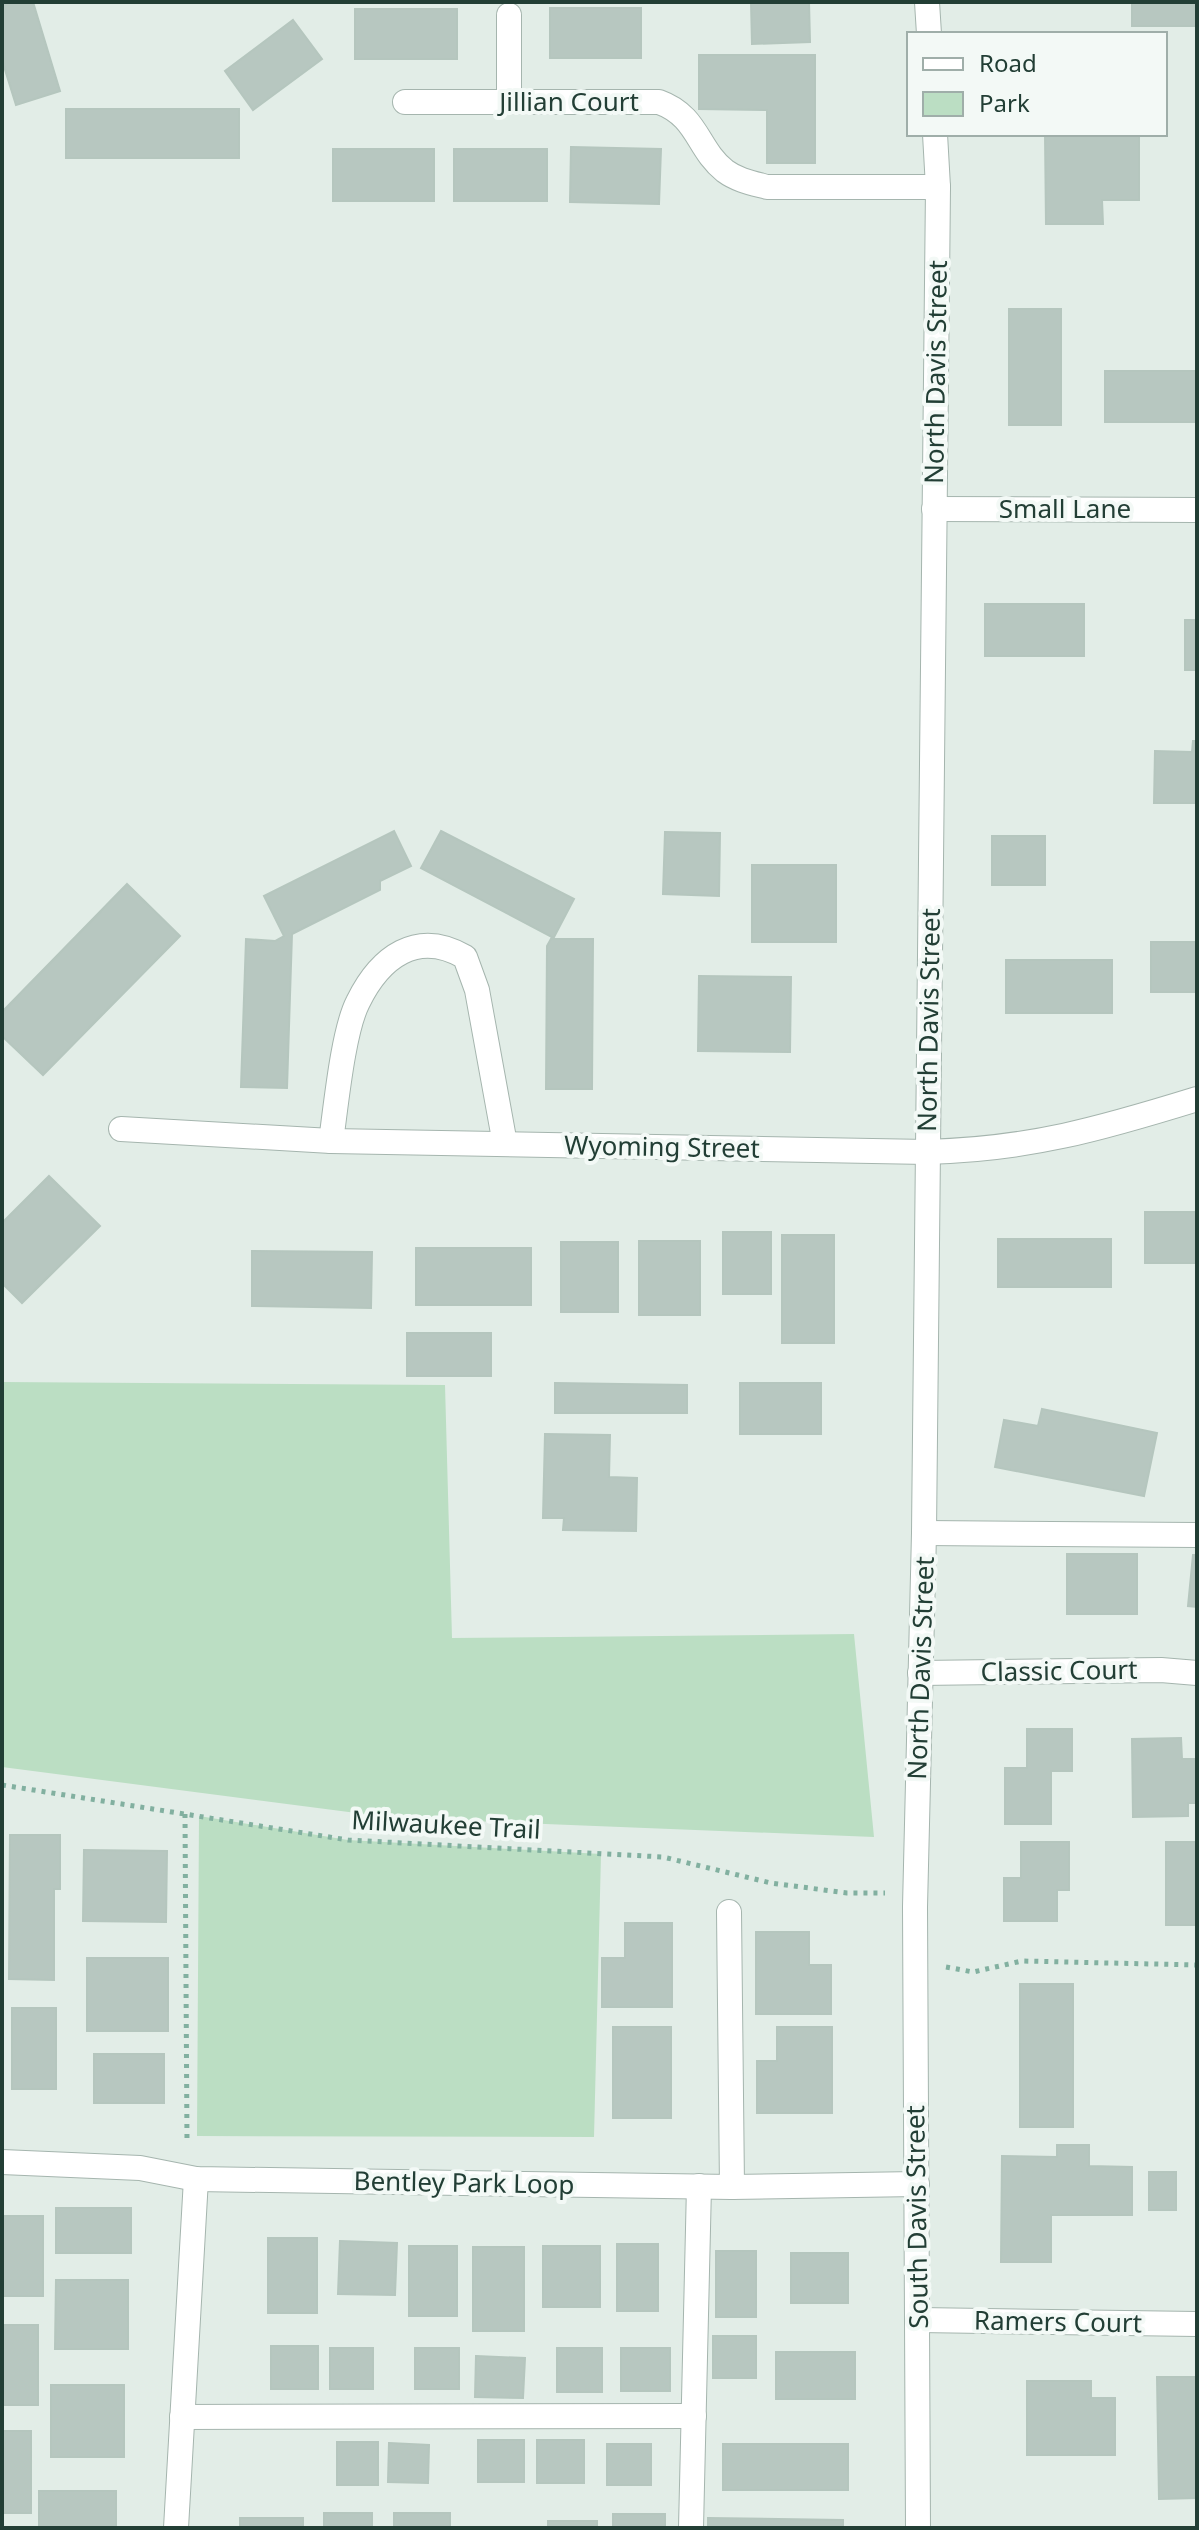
<svg xmlns="http://www.w3.org/2000/svg" width="1199" height="2530" viewBox="0 0 1199 2530" font-family="'Noto Sans',sans-serif">
	<style>
		.green { fill: #bbdec3 }
		.building { fill: #b7c7c0; stroke: #b5c6be; stroke-width: 2 }
		.lines { fill: none; stroke-linecap: round; stroke-linejoin: round }
		.minor-casing { stroke: #a5b5ae; stroke-width: 26 }
		.path { stroke: #82b0a0; stroke-width: 5; stroke-dasharray: 4 6; stroke-linecap: butt }
		.minor { stroke: #fff; stroke-width: 24 }
		.labels { text-anchor: middle; stroke-width: 8; stroke-linejoin: round; paint-order: stroke }
		.street-label { font-size: 26px; fill: #223e35; stroke: #f3f9f6 }
	</style>
	<rect width="100%" height="100%" fill="#e2ede7"/>
	<g class="green">
		<path d="M2 1382 445 1385 452 1638 854 1634 874 1837 395 1818 2 1767Z"/>
		<path d="M199 1816 348 1840 601 1854 594 2137 197 2136Z"/>
	</g>
	<g class="building">
		<path d="M2 2H33L60 91 16 105 2 60Z"/>
		<path d="M751 2H809L810 42 752 44Z"/>
		<rect x="1132" y="2" width="65" height="24"/>
		<rect x="550" y="8" width="91" height="50"/>
		<rect x="355" y="9" width="102" height="50"/>
		<path d="M293 20 322 59 253 110 225 71Z"/>
		<path d="M699 55H815V163H767V110L699 109Z"/>
		<rect x="66" y="109" width="173" height="49"/>
		<path d="M1045 134H1139V200H1102L1103 224H1046Z"/>
		<path d="M571 147 661 149 659 204 570 202Z"/>
		<rect x="333" y="149" width="101" height="52"/>
		<rect x="454" y="149" width="93" height="52"/>
		<rect x="1009" y="309" width="52" height="116"/>
		<rect x="1105" y="371" width="92" height="51"/>
		<rect x="985" y="604" width="99" height="52"/>
		<rect x="1185" y="620" width="12" height="50"/>
		<path d="M1193 741H1197V803H1154L1155 751 1192 752Z"/>
		<path d="M394 831 411 866 380 881V890L292 934 287 1088 241 1087 246 939 275 941 284 936 264 896Z"/>
		<path d="M441 831 574 899 553 939H593L592 1089H546L547 946 552 937 421 868Z"/>
		<path d="M665 832 720 833 719 896 663 894Z"/>
		<rect x="992" y="836" width="53" height="49"/>
		<rect x="752" y="865" width="84" height="77"/>
		<path d="M127 884 180 936 43 1075 2 1036V1012Z"/>
		<rect x="1151" y="942" width="46" height="50"/>
		<rect x="1006" y="960" width="106" height="53"/>
		<path d="M699 976 791 977 790 1052 698 1051Z"/>
		<path d="M49 1176 100 1226 22 1303 2 1283V1223Z"/>
		<rect x="1145" y="1212" width="52" height="51"/>
		<rect x="723" y="1232" width="48" height="62"/>
		<rect x="782" y="1235" width="52" height="108"/>
		<rect x="998" y="1239" width="113" height="48"/>
		<rect x="639" y="1241" width="61" height="74"/>
		<rect x="561" y="1242" width="57" height="70"/>
		<rect x="416" y="1248" width="115" height="57"/>
		<path d="M252 1251 372 1252 371 1308 252 1306Z"/>
		<rect x="407" y="1333" width="84" height="43"/>
		<path d="M555 1383 687 1385V1413H555Z"/>
		<rect x="740" y="1383" width="81" height="51"/>
		<path d="M1042 1409 1157 1433 1144 1496 995 1467 1004 1420 1038 1426Z"/>
		<path d="M545 1434 610 1435 609 1477 637 1478 636 1531 563 1530 564 1518H543Z"/>
		<rect x="1067" y="1554" width="70" height="60"/>
		<path d="M1193 1555H1197V1607L1188 1606Z"/>
		<path d="M1027 1729H1072V1771H1051V1824H1005V1768H1027Z"/>
		<path d="M1181 1738 1182 1759H1197V1803H1188V1816L1133 1817 1132 1739Z"/>
		<path d="M10 1835H60V1889H54V1980L9 1979Z"/>
		<path d="M1021 1842H1069V1890H1057V1921H1004V1878H1021Z"/>
		<rect x="1166" y="1842" width="31" height="83"/>
		<path d="M84 1850 167 1851 166 1922 83 1921Z"/>
		<path d="M625 1923H672V2007H602V1958H625Z"/>
		<path d="M756 1932H809V1965H831V2014H756Z"/>
		<rect x="87" y="1958" width="81" height="73"/>
		<rect x="1020" y="1984" width="53" height="143"/>
		<rect x="12" y="2008" width="44" height="81"/>
		<rect x="613" y="2027" width="58" height="91"/>
		<path d="M777 2027H832V2113H757V2061H777Z"/>
		<rect x="94" y="2054" width="70" height="49"/>
		<path d="M1057 2145H1089V2166L1132 2167V2215H1051V2262H1001L1002 2156 1057 2157Z"/>
		<rect x="1149" y="2172" width="27" height="38"/>
		<rect x="56" y="2208" width="75" height="45"/>
		<rect x="2" y="2216" width="41" height="80"/>
		<rect x="268" y="2238" width="49" height="75"/>
		<path d="M340 2241 397 2243 395 2295 338 2294Z"/>
		<rect x="617" y="2244" width="41" height="67"/>
		<rect x="409" y="2246" width="48" height="70"/>
		<rect x="543" y="2246" width="57" height="61"/>
		<rect x="473" y="2247" width="51" height="84"/>
		<rect x="716" y="2251" width="40" height="66"/>
		<rect x="791" y="2253" width="57" height="50"/>
		<path d="M56 2280H128V2349H55Z"/>
		<rect x="2" y="2325" width="36" height="80"/>
		<rect x="713" y="2336" width="43" height="42"/>
		<rect x="271" y="2346" width="47" height="43"/>
		<rect x="330" y="2348" width="43" height="41"/>
		<rect x="415" y="2348" width="44" height="41"/>
		<rect x="557" y="2348" width="45" height="44"/>
		<rect x="621" y="2348" width="49" height="43"/>
		<rect x="776" y="2352" width="79" height="47"/>
		<path d="M476 2356 525 2358 523 2398 475 2397Z"/>
		<path d="M1157 2377H1197V2498L1159 2499Z"/>
		<path d="M1027 2381H1091V2398H1115V2455H1027Z"/>
		<rect x="51" y="2385" width="73" height="72"/>
		<rect x="2" y="2431" width="29" height="82"/>
		<rect x="478" y="2440" width="46" height="42"/>
		<rect x="537" y="2440" width="47" height="43"/>
		<rect x="337" y="2442" width="41" height="43"/>
		<path d="M389 2443 429 2445 428 2483 388 2482Z"/>
		<rect x="607" y="2444" width="44" height="41"/>
		<rect x="723" y="2444" width="125" height="46"/>
		<rect x="39" y="2491" width="77" height="37"/>
		<rect x="324" y="2513" width="48" height="15"/>
		<rect x="394" y="2513" width="56" height="15"/>
		<rect x="613" y="2514" width="52" height="14"/>
		<rect x="240" y="2518" width="63" height="10"/>
		<path d="M708 2518 843 2520V2528H708Z"/>
		<rect x="548" y="2521" width="49" height="7"/>
	</g>
	<g class="lines">
		<defs>
			<g id="minor">
				<path d="M927 2 929 34"/>
				<path d="M509 15V102"/>
				<path d="M405 102H659C698 116 697 149 725 171 737 180 752 183 767 187H938"/>
				<path d="M934 509 1197 510"/>
				<path d="M121 1129 331 1141 927 1152C1030 1149 1100 1129 1197 1099"/>
				<path d="M331 1141C336 1106 343 1031 358 1002 380 957 417 929 465 957L477 990 505 1144"/>
				<path d="M924 1533 1197 1535"/>
				<path d="M920 1673 1161 1670 1197 1673"/>
				<path d="M729 1912 732 2187"/>
				<path d="M2 2162 140 2168 196 2179 732 2187 917 2184"/>
				<path d="M919 2320 1197 2324"/>
				<path d="M182 2417 694 2416"/>
				<path d="M176 2528 196 2179"/>
				<path d="M691 2528 699 2186"/>
				<path d="M918 2528 915 1907 924 1533 938 187 935 134"/>
			</g>
		</defs>
		<use href="#minor" class="minor-casing"/>
		<g class="path">
			<path d="M2 1785 348 1840 663 1857 771 1883 847 1893H885"/>
			<path d="M185 1814 187 2142"/>
			<path d="M946 1967 973 1972 1022 1961 1197 1965"/>
		</g>
		<use href="#minor" class="minor"/>
	</g>
	<g class="labels">
		<g class="street-label">
			<text x="569" y="111">Jillian Court</text>
			<text transform="translate(936 372) rotate(-89)" y="9">North Davis Street</text>
			<text x="1065" y="518">Small Lane</text>
			<text transform="translate(929 1020) rotate(-89)" y="9">North Davis Street</text>
			<text transform="translate(662 1147) rotate(1)" y="9">Wyoming Street</text>
			<text transform="translate(921 1668) rotate(-88)" y="9">North Davis Street</text>
			<text transform="translate(1059 1671) rotate(-1)" y="9">Classic Court</text>
			<text transform="translate(446 1825) rotate(3)" y="9">Milwaukee Trail</text>
			<text transform="translate(464 2183) rotate(1)" y="9">Bentley Park Loop</text>
			<text transform="translate(917 2217) rotate(-91)" y="9">South Davis Street</text>
			<text transform="translate(1058 2322) rotate(1)" y="9">Ramers Court</text>
		</g>
	</g>
	<rect width="1199" height="2530" fill="none" stroke="#223e35" stroke-width="8"/>
	<rect x="907" y="32" width="260" height="104" fill="#f3f9f6" stroke="#9faea9" stroke-width="2"/>
	<rect x="923" y="58" width="40" height="12" fill="#ffffff" stroke="#9faea9" stroke-width="2"/>
	<text x="979" y="72" font-size="24" fill="#223e35">Road</text>
	<rect x="923" y="92" width="40" height="24" fill="#bbdec3" stroke="#9faea9" stroke-width="2"/>
	<text x="979" y="112" font-size="24" fill="#223e35">Park</text>
</svg>
